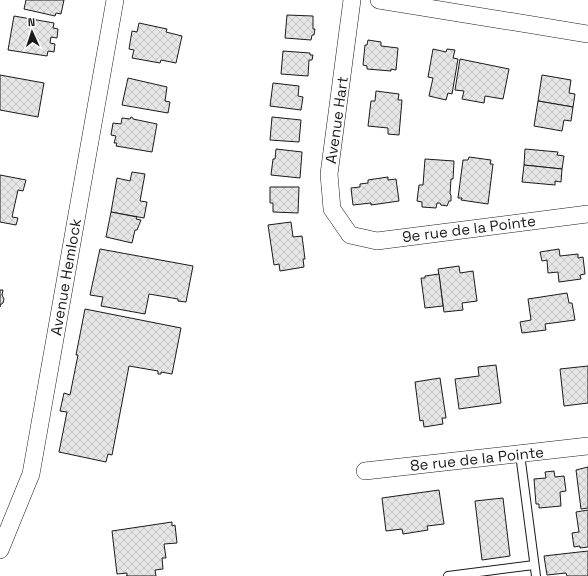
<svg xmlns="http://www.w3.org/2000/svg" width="588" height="576" viewBox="0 0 588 576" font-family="'Space Grotesk',sans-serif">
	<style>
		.building { fill: url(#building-cross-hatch); stroke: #1a1a1a }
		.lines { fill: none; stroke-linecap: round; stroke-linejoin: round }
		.service-casing { stroke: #1a1a1a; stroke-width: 10 }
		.minor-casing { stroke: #1a1a1a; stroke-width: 18 }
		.service { stroke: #fff; stroke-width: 8 }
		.minor { stroke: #fff; stroke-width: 17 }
		.labels { text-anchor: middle; stroke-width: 3; stroke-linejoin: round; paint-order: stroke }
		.street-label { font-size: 15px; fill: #1a1a1a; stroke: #fff }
	</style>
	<defs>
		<pattern id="building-cross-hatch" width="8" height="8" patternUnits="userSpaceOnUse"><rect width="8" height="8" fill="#e6e6e6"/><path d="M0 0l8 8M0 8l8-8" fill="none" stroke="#c5c5c5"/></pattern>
	</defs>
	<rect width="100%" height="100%" fill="#fff"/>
	<g class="building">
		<path d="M26 0H64L61 14 56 13 55 16 24 9Z"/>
		<path d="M287 15 313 16V29H315L314 35H312L311 40 285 38Z"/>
		<path d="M14 16 54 23 53 28 58 29 57 38 51 37 50 43 55 44 54 52 48 51 47 56 8 50Z"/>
		<path d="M139 23 167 29 166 32 182 36 176 63 161 60 160 63 132 58 134 50 129 49 132 31 137 32Z"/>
		<path d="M368 40 381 42V46L398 48 396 70 391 69V71L367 69V66L363 65 365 45H367Z"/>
		<path d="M433 49 446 52 447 49 455 50 453 58 458 59 452 94 448 93 446 100 429 96 433 78 428 77Z"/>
		<path d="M283 51 310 53V55H313L312 60H309L308 76 281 74Z"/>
		<path d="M460 59 509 69 503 99 485 96 484 103 462 99 464 91 455 90Z"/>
		<path d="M0 75 44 83 38 117 0 110Z"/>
		<path d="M542 75 571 80 569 93 575 94 573 107 538 101Z"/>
		<path d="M128 78 167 87 165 101 170 102 168 113 122 105Z"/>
		<path d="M273 83 299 86 298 96 303 97 301 110 270 106Z"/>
		<path d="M376 91 399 94 398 100H402L399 135 388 134V128L368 126 371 101H375Z"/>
		<path d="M538 101 573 107 571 121 564 120 562 131 534 126Z"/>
		<path d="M131 117 133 118V119L157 124 152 152 116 146 117 143H114L116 136 111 135 113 123 121 124 122 118 130 119Z"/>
		<path d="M272 117 301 120 299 142 270 140Z"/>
		<path d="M276 149 302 152 300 178 271 175 273 159H275Z"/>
		<path d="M525 149 558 152 557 155 564 156 562 169 524 165Z"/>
		<path d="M469 157 491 160 490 164H493L488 204 461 200 462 198H458L463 160H468Z"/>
		<path d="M425 159 454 161 453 179H451L450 194 451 195V201H449L447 206 441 205 440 203H437L436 208 422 207V202L417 201 419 185H423Z"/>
		<path d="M524 165 562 169 561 182 555 181V185L522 182Z"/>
		<path d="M132 172 145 174 140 201 147 202 144 218 111 212 117 178 130 181Z"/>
		<path d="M0 175 26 180 23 191 18 190 12 217 18 218 16 225 0 222Z"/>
		<path d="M388 177V180L396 179 399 201 371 205V203L353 205 351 188 360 187V184L368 183V180Z"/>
		<path d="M270 187H299L298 213 273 212V203H270Z"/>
		<path d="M111 212 137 217 136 219 141 220 137 230H135L132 243 106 237Z"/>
		<path d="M291 222 293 237 302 236 305 259H303L304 267 280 271 279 264 274 265 268 225Z"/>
		<path d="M100 249 193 266 186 302 178 301V299L149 294 145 314 101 306 103 297 90 295Z"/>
		<path d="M559 249 560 256 578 254V258L583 257 585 274 580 275 581 279 559 282 558 272 548 273 547 260 542 261 540 252Z"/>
		<path d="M459 266 460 273 473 271 477 301 462 303 463 310 444 312 438 269Z"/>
		<path d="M439 274 443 306 425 308 421 278H425V276Z"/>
		<path d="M0 290H3L2 295 4 299 3 303 0 305V307Z"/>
		<path d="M567 293 569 303H572L575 320 545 324 546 330 522 333 520 322 531 320 528 299Z"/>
		<path d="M85 309 181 328 172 374 161 372V374H158V371L129 366 112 455 108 454 106 462 59 452 67 412 60 411 64 393 70 395 78 355H76Z"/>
		<path d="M496 365 501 403 459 409 455 379 479 376 478 367Z"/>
		<path d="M588 366V403L564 406 560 369Z"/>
		<path d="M440 378 446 418H442L443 424 424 427 423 420 420 421 415 382Z"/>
		<path d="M588 467V508L581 509 576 470Z"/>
		<path d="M554 471 555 477 564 476 566 491 560 492 561 506 539 508V504H536L534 479 546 478 545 472Z"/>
		<path d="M439 490 444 524 427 526 428 530 403 534 402 529 386 531 382 498Z"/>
		<path d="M503 498 510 556 482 560 475 501Z"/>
		<path d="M588 510V547L580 548V546L574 547 572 533 579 532 576 512Z"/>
		<path d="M172 522V526L175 525 177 543 164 544 166 558H162L163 569 155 570 156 576H126H127V573L117 574 112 531Z"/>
		<path d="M588 551V576H567L566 573 547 575 544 556Z"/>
	</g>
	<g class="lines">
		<defs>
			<g id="service">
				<path d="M520 454 536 576"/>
				<path d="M448 576 534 565"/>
			</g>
			<g id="minor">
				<path d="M352 0 329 174 332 209 350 235 377 241 588 214"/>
				<path d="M379 0 588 34"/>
				<path d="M365 471 588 446"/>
				<path d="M0 550 31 474 115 0"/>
			</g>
		</defs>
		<use href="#service" class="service-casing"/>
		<use href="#minor" class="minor-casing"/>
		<use href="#service" class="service"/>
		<use href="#minor" class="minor"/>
	</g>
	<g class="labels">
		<g class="street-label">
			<text transform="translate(337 120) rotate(-82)" y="5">Avenue Hart</text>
			<text transform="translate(469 229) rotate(-7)" y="5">9e rue de la Pointe</text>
			<text transform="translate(66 277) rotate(-80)" y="5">Avenue Hemlock</text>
			<text transform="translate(477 459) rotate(-6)" y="5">8e rue de la Pointe</text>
		</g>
	</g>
	<g transform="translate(32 32) rotate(357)" stroke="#ffffff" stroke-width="3" paint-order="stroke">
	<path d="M0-3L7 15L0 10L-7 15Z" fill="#1a1a1a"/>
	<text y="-6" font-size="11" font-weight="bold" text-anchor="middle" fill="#1a1a1a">N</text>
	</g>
</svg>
